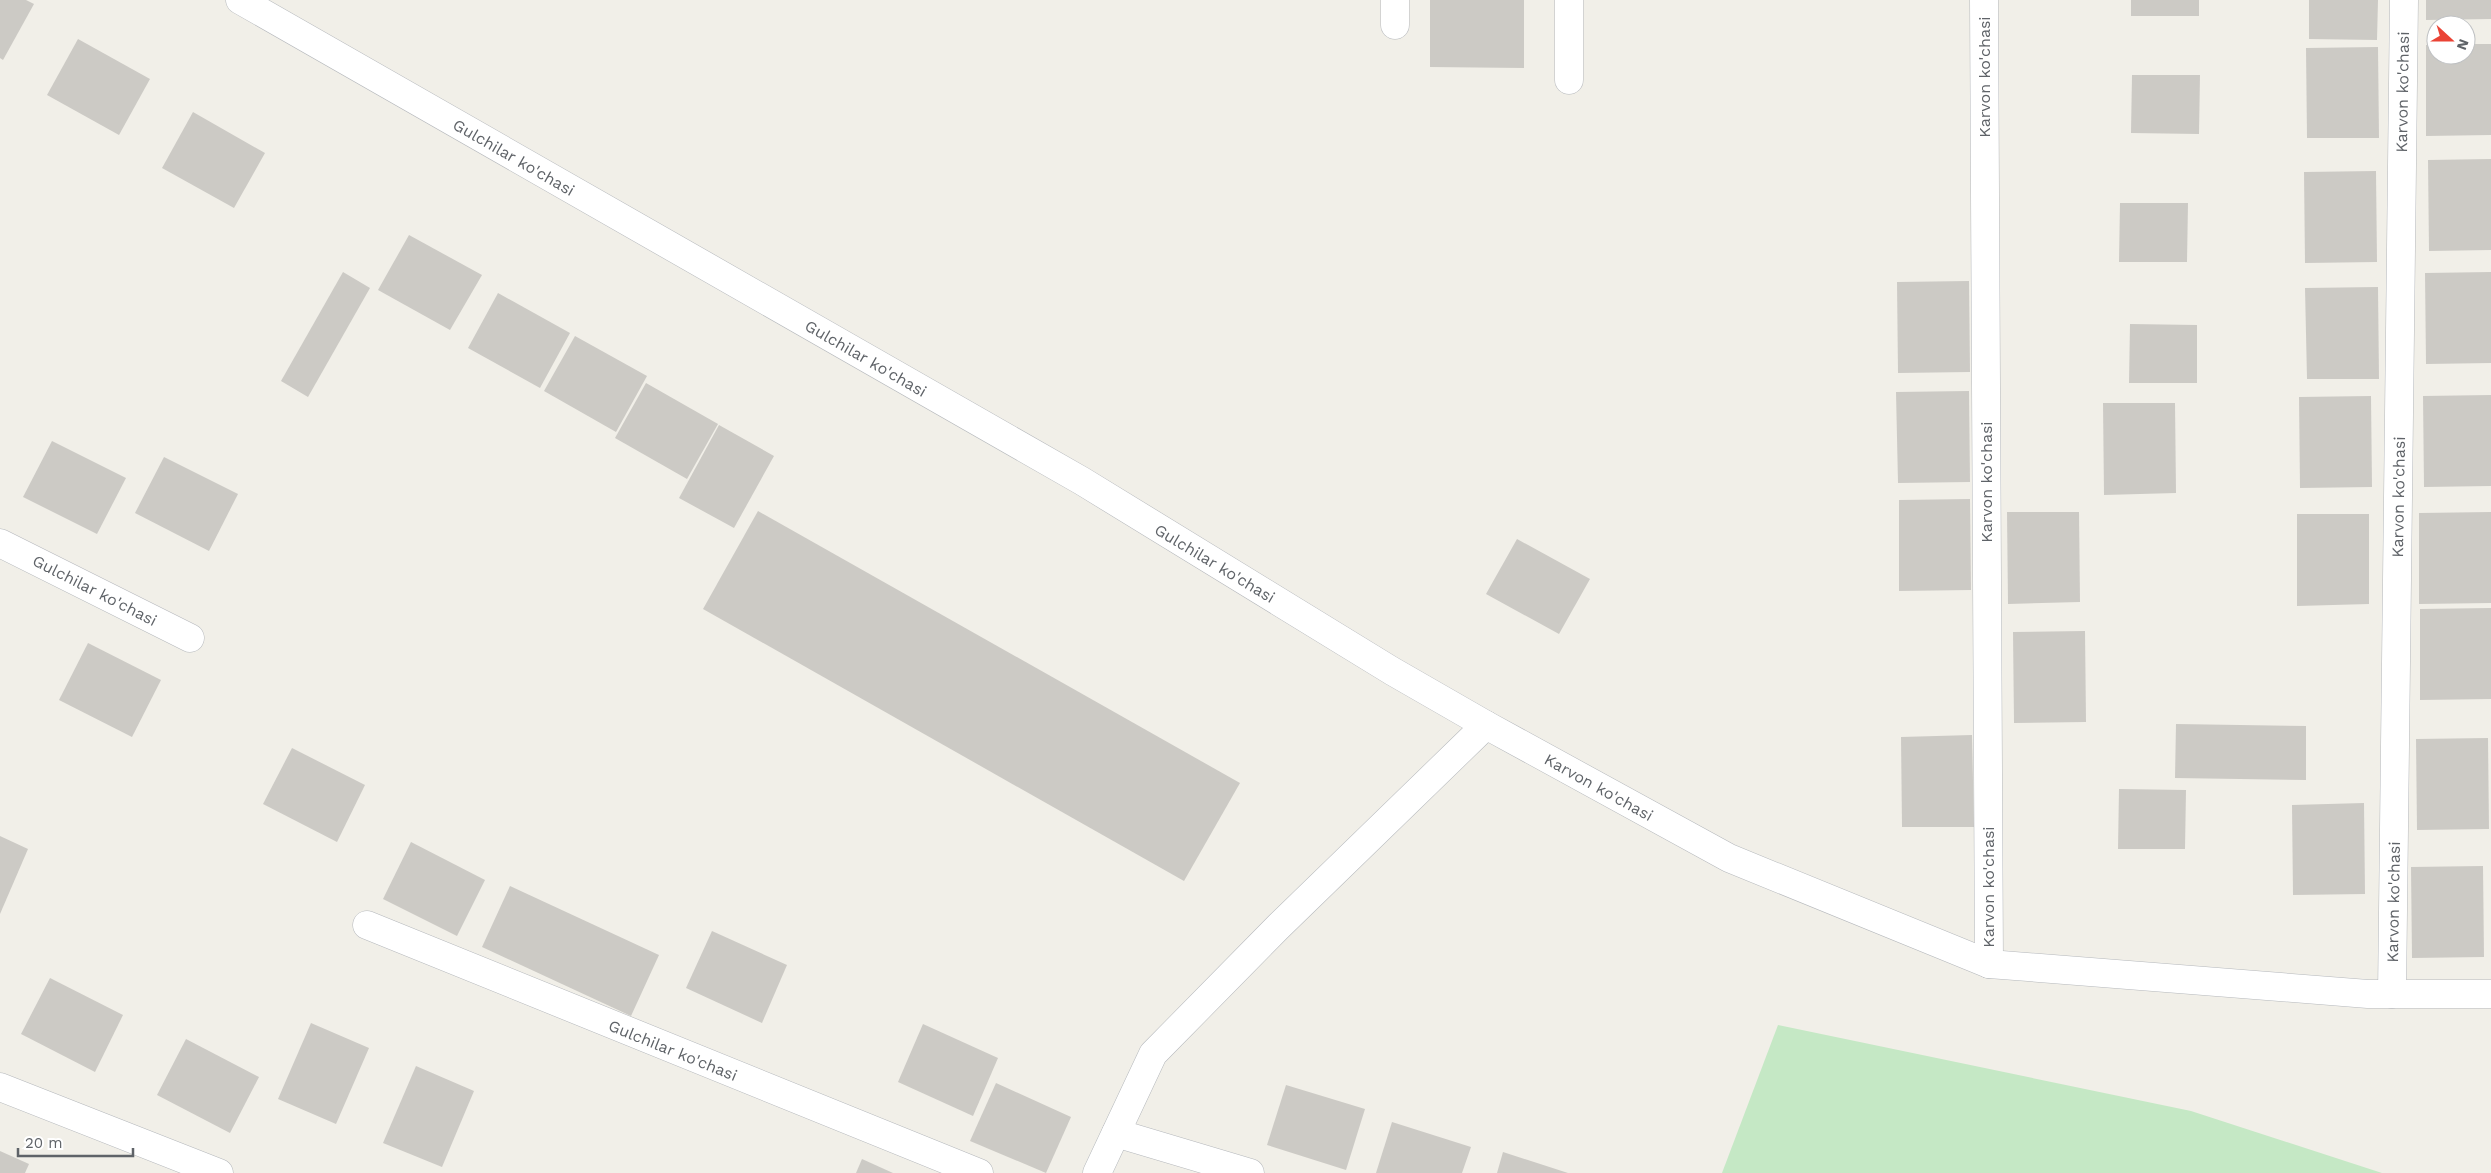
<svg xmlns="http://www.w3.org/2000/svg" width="2491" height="1173" viewBox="0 0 2491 1173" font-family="'Work Sans',sans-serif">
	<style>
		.green { fill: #c5e8c5 }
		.building { fill: #cccac5 }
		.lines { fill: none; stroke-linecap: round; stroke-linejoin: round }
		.minor-casing { stroke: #b5b8bc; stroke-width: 29 }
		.minor { stroke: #fff; stroke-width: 28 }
		.labels { text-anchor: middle; stroke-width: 4.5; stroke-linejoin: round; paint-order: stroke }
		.street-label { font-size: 16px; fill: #5f6368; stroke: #fff }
	</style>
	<rect width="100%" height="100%" fill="#f1efe8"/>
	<path class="green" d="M1778 1025 2191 1111 2382 1173H1722Z"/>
	<g class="building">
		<path d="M0 0H26L34 4 3 60 0 58Z"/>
		<path d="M1430 0H1524V68L1430 67Z"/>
		<rect x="2131" y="0" width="68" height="16"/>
		<path d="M2309 0H2378L2377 40 2309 39Z"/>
		<path d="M2426 0H2491V19L2426 20Z"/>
		<path d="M78 39 150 79 119 135 47 95Z"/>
		<path d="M2466 44H2491V135L2426 136V45H2436V55H2466Z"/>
		<path d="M2378 47 2379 138H2307L2306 48Z"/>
		<path d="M2132 75H2200L2199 134 2131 133Z"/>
		<path d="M193 112 265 153 234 208 162 168Z"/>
		<path d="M2491 159V250L2429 251 2428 160Z"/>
		<path d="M2376 171 2377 262 2305 263 2304 172Z"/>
		<path d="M2120 203H2188L2187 262H2119Z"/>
		<path d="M409 235 482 275 450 330 378 290Z"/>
		<path d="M343 272 370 288 308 397 281 381Z"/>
		<path d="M2491 272V363L2426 364 2425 273Z"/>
		<path d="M1969 281 1970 372 1898 373 1897 282Z"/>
		<path d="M2378 287 2379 379H2307L2305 288Z"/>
		<path d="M498 293 570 333 540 388 468 348Z"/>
		<path d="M2130 324 2197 325V383H2129Z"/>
		<path d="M575 336 647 376 616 432 544 391Z"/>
		<path d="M646 383 718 424 687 479 615 438Z"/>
		<path d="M1969 391 1970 482 1898 483 1896 392Z"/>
		<path d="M2491 395V486L2424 487 2423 396Z"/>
		<path d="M2371 396 2372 487 2300 488 2299 397Z"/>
		<path d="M2103 403H2175L2176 493 2104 495Z"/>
		<path d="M719 425 774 456 734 528 679 498Z"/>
		<path d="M52 441 126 478 97 534 23 497Z"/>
		<path d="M164 457 238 494 209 551 135 513Z"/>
		<path d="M1970 499 1971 590 1899 591V500Z"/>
		<path d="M758 511 1240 783 1184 881 703 609Z"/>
		<path d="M2007 512H2079L2080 602 2008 604Z"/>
		<path d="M2491 512V603L2419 604V513Z"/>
		<path d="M2297 514H2369V604L2297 606Z"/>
		<path d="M1517 539 1590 579 1559 634 1486 594Z"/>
		<path d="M2491 608V699L2420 700V609Z"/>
		<path d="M2085 631 2086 722 2014 723 2013 632Z"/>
		<path d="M88 643 161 680 132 737 59 700Z"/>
		<path d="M2176 724 2306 726V780L2175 778Z"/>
		<path d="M1972 735 1974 827H1902L1901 737Z"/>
		<path d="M2488 738 2489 829 2417 830 2416 739Z"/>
		<path d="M292 748 365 785 337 842 263 804Z"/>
		<path d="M2119 789 2186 790 2185 849H2118Z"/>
		<path d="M2364 803 2365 894 2293 895 2292 805Z"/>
		<path d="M0 836 28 849 0 914Z"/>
		<path d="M411 842 485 880 457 936 383 899Z"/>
		<path d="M2483 866 2484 957 2412 958 2411 867Z"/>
		<path d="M510 886 659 955 631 1016 482 947Z"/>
		<path d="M712 931 787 965 762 1023 686 988Z"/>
		<path d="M50 978 123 1015 95 1072 21 1034Z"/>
		<path d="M311 1023 369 1048 336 1124 278 1099Z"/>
		<path d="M923 1024 998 1058 973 1116 898 1082Z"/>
		<path d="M186 1039 259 1077 230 1133 157 1095Z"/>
		<path d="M416 1066 474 1091 442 1167 383 1143Z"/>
		<path d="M996 1083 1071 1117 1046 1173 970 1141Z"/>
		<path d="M1286 1085 1365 1109 1346 1170 1267 1145Z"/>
		<path d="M1392 1122 1471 1147 1462 1173H1376Z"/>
		<path d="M0 1151 29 1164 25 1173H0Z"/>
		<path d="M1503 1152 1568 1173H1497Z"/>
		<path d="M862 1159 893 1173H856Z"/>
	</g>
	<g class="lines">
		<defs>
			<g id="minor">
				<path d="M240 0 1082 481 1392 671 1486 725 1729 858 1989 964 2368 994H2491"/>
				<path d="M1395 0V25"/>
				<path d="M1569 0V80"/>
				<path d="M1984 0 1989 964"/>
				<path d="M0 543 190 638"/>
				<path d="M367 925 979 1173"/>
				<path d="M2392 994 2404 0"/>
				<path d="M0 1087 219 1173"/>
				<path d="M1116 1133 1250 1173"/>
				<path d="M1097 1173 1153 1054 1278 927 1486 725"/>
			</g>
		</defs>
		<use href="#minor" class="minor-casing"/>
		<use href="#minor" class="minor"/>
	</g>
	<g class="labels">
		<g class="street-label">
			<text transform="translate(1984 77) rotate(-90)" y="6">Karvon ko'chasi</text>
			<text transform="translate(2402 92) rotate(-89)" y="6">Karvon ko'chasi</text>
			<text transform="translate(514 157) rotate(30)" y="6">Gulchilar ko'chasi</text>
			<text transform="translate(866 358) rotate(30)" y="6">Gulchilar ko'chasi</text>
			<text transform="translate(1986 482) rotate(-90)" y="6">Karvon ko'chasi</text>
			<text transform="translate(2398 497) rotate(-89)" y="6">Karvon ko'chasi</text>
			<text transform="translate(1215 563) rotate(31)" y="6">Gulchilar ko'chasi</text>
			<text transform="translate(95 590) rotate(27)" y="6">Gulchilar ko'chasi</text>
			<text transform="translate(1599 787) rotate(29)" y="6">Karvon ko'chasi</text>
			<text transform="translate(1988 887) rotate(-90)" y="6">Karvon ko'chasi</text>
			<text transform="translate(2393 902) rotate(-89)" y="6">Karvon ko'chasi</text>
			<text transform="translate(673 1050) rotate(22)" y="6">Gulchilar ko'chasi</text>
		</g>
	</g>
	<g transform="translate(2451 40) rotate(111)"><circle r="24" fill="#ffffff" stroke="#bfc1c3"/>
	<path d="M0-4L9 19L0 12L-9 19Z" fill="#ea4335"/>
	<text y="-8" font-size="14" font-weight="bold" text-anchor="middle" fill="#5f6368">N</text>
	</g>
	<path d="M18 1148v8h115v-8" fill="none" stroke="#5f6368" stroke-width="2.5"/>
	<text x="25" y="1148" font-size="15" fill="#5f6368" stroke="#ffffff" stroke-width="4" paint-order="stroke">20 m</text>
</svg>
